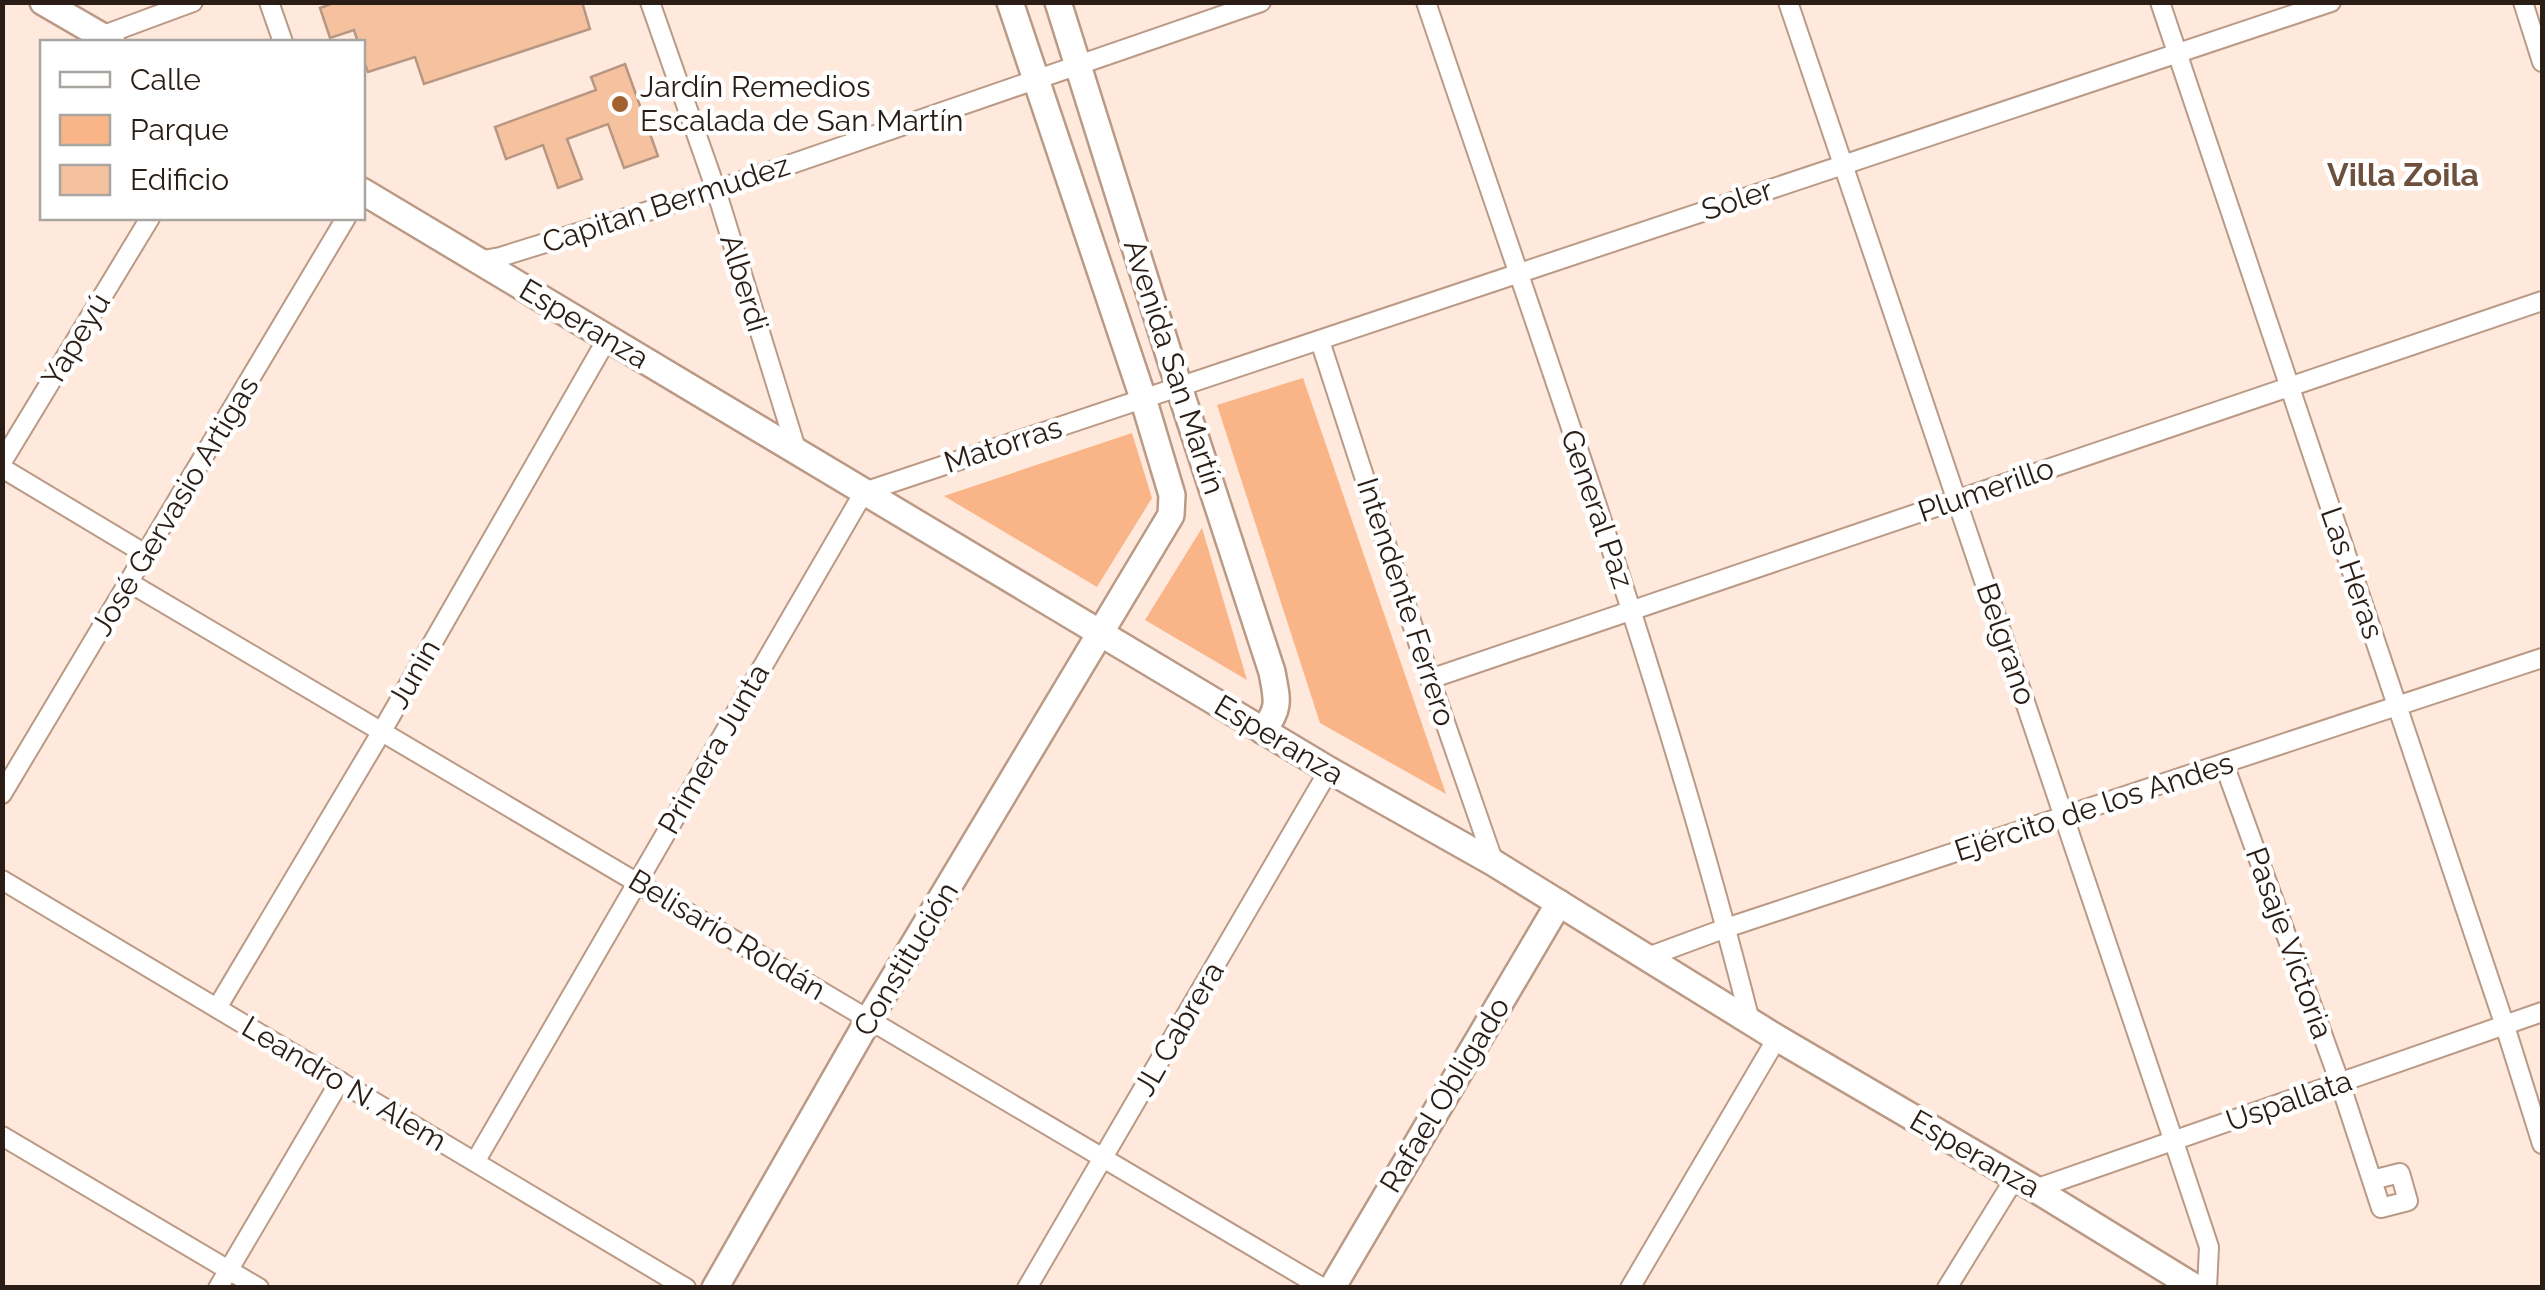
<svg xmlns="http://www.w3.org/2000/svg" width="2545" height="1290" viewBox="0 0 2545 1290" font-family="Raleway,sans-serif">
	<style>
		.green { fill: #f9b588 }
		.building { fill: #f5c19f; stroke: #b89782; stroke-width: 2.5 }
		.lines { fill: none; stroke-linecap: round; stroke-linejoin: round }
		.minor-casing { stroke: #bb9a85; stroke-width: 22 }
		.secondary-casing { stroke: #bb9a85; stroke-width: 30 }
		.minor { stroke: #fff; stroke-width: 18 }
		.secondary { stroke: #fff; stroke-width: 25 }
		.poi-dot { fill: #a46130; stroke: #fff; stroke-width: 4 }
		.labels { text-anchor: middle; stroke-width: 9; stroke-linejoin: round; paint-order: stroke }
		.poi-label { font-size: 30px; fill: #291d15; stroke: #fff; text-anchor: start }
		.street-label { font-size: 30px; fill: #291d15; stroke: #fff }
		.neighbourhood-label { font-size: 32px; font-weight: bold; fill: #6e503d; stroke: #fff }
	</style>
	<rect width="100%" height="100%" fill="#ffe9dc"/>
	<g class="green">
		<path d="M1303 378 1446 794 1320 723 1217 405Z"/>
		<path d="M1132 433 1152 498 1097 587 944 496Z"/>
		<path d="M1202 528 1247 680 1145 620Z"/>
	</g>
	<g class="building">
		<path d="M336 2H582L590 29 424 84 415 57 368 72 362 57V42H358L354 30 330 38 320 8Z"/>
		<path d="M625 64 658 156 624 168 608 124 567 139 582 179 558 188 543 145 506 159 495 127 596 90 591 77Z"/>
	</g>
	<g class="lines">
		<defs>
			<g id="minor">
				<path d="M269 2 283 42"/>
				<path d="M650 2 716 190 797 452"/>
				<path d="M1426 2C1540 340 1663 676 1750 1021"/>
				<path d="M1788 2 2174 1142 2209 1247 2207 1288"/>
				<path d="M2160 2 2505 1026 2542 1144"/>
				<path d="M2523 2 2542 62"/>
				<path d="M101 36 193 2"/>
				<path d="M478 261 500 257 716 190 1261 2"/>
				<path d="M1320 341 1430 679 1494 863"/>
				<path d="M2 462 150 218"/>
				<path d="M2 468 147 555"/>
				<path d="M130 583 1323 1288"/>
				<path d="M1430 679 2542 301"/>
				<path d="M2224 764 2340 1083 2381 1208 2408 1201 2400 1173 2372 1180"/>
				<path d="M2 794 346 218"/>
				<path d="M2 880 686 1288"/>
				<path d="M1645 958 1726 928 2542 658"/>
				<path d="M217 1008 382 731 607 339"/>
				<path d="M2 1136 259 1288"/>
				<path d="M475 1162 864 492 2331 2"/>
				<path d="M2035 1189 2542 1012"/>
				<path d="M218 1288 340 1081"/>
				<path d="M1027 1288 1329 770"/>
				<path d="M1630 1288 1777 1038"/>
				<path d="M1947 1288 2015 1178"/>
			</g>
			<g id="secondary">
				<path d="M43 2 112 42"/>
				<path d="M1058 2 1179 387 1272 672C1277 700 1281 707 1263 731"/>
				<path d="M362 191 1329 770 1494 863 1777 1038 2035 1189 2196 1288"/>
				<path d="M715 1288 869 1019 1171 515 1172 495 1143 398 1010 2"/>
				<path d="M1332 1288 1559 903"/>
			</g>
		</defs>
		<use href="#minor" class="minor-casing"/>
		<use href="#secondary" class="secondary-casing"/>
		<use href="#minor" class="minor"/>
		<use href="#secondary" class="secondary"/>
	</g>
	<circle class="poi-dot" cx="620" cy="104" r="10"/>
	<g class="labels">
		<g class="poi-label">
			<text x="640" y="97">Jardín Remedios<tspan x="640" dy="34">Escalada de San Martín</tspan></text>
		</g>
		<g class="street-label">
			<text transform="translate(1737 200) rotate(-18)" y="10">Soler</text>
			<text transform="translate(666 204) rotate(-18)" y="10">Capitan Bermudez</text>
			<text transform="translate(744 283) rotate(73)" y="10">Alberdi</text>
			<text transform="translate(584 324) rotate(31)" y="10">Esperanza</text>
			<text transform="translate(76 340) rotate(-59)" y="10">Yapeyú</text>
			<text transform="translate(1174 367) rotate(72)" y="10">Avenida San Martín</text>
			<text transform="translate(1003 445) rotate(-18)" y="10">Matorras</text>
			<text transform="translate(1986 490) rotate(-19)" y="10">Plumerillo</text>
			<text transform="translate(175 506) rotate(-59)" y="10">José Gervasio Artigas</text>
			<text transform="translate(1597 509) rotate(71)" y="10">General Paz</text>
			<text transform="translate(2352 573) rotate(71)" y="10">Las Heras</text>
			<text transform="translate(1406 602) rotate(72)" y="10">Intendente Ferrero</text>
			<text transform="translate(2006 644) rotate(71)" y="10">Belgrano</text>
			<text transform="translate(414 674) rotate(-60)" y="10">Junin</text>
			<text transform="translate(1279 740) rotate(31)" y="10">Esperanza</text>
			<text transform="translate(714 749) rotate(-60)" y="10">Primera Junta</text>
			<text transform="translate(2094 807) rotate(-18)" y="10">Ejército de los Andes</text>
			<text transform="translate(727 935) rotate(31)" y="10">Belisario Roldán</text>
			<text transform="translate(2289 943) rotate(70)" y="10">Pasaje Victoria</text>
			<text transform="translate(906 959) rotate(-59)" y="10">Constitución</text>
			<text transform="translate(1179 1029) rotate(-60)" y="10">JL Cabrera</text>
			<text transform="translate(344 1084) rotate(31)" y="10">Leandro N. Alem</text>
			<text transform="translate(1445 1095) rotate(-59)" y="10">Rafael Obligado</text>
			<text transform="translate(2289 1101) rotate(-19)" y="10">Uspallata</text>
			<text transform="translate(1975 1154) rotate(30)" y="10">Esperanza</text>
		</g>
		<g class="neighbourhood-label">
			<text x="2403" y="186">Villa Zoila</text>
		</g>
	</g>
	<rect width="2545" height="1290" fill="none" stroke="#291d15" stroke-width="10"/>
	<rect x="40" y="40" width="325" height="180" fill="#ffffff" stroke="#a9a5a1" stroke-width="2.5"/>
	<rect x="60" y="72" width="50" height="15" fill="#ffffff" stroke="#a9a5a1" stroke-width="2.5"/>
	<text x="130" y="90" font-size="30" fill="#291d15">Calle</text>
	<rect x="60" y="115" width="50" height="30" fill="#f9b588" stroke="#a9a5a1" stroke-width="2.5"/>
	<text x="130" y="140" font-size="30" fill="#291d15">Parque</text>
	<rect x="60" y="165" width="50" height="30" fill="#f5c19f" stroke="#a9a5a1" stroke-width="2.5"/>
	<text x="130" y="190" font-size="30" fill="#291d15">Edificio</text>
</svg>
